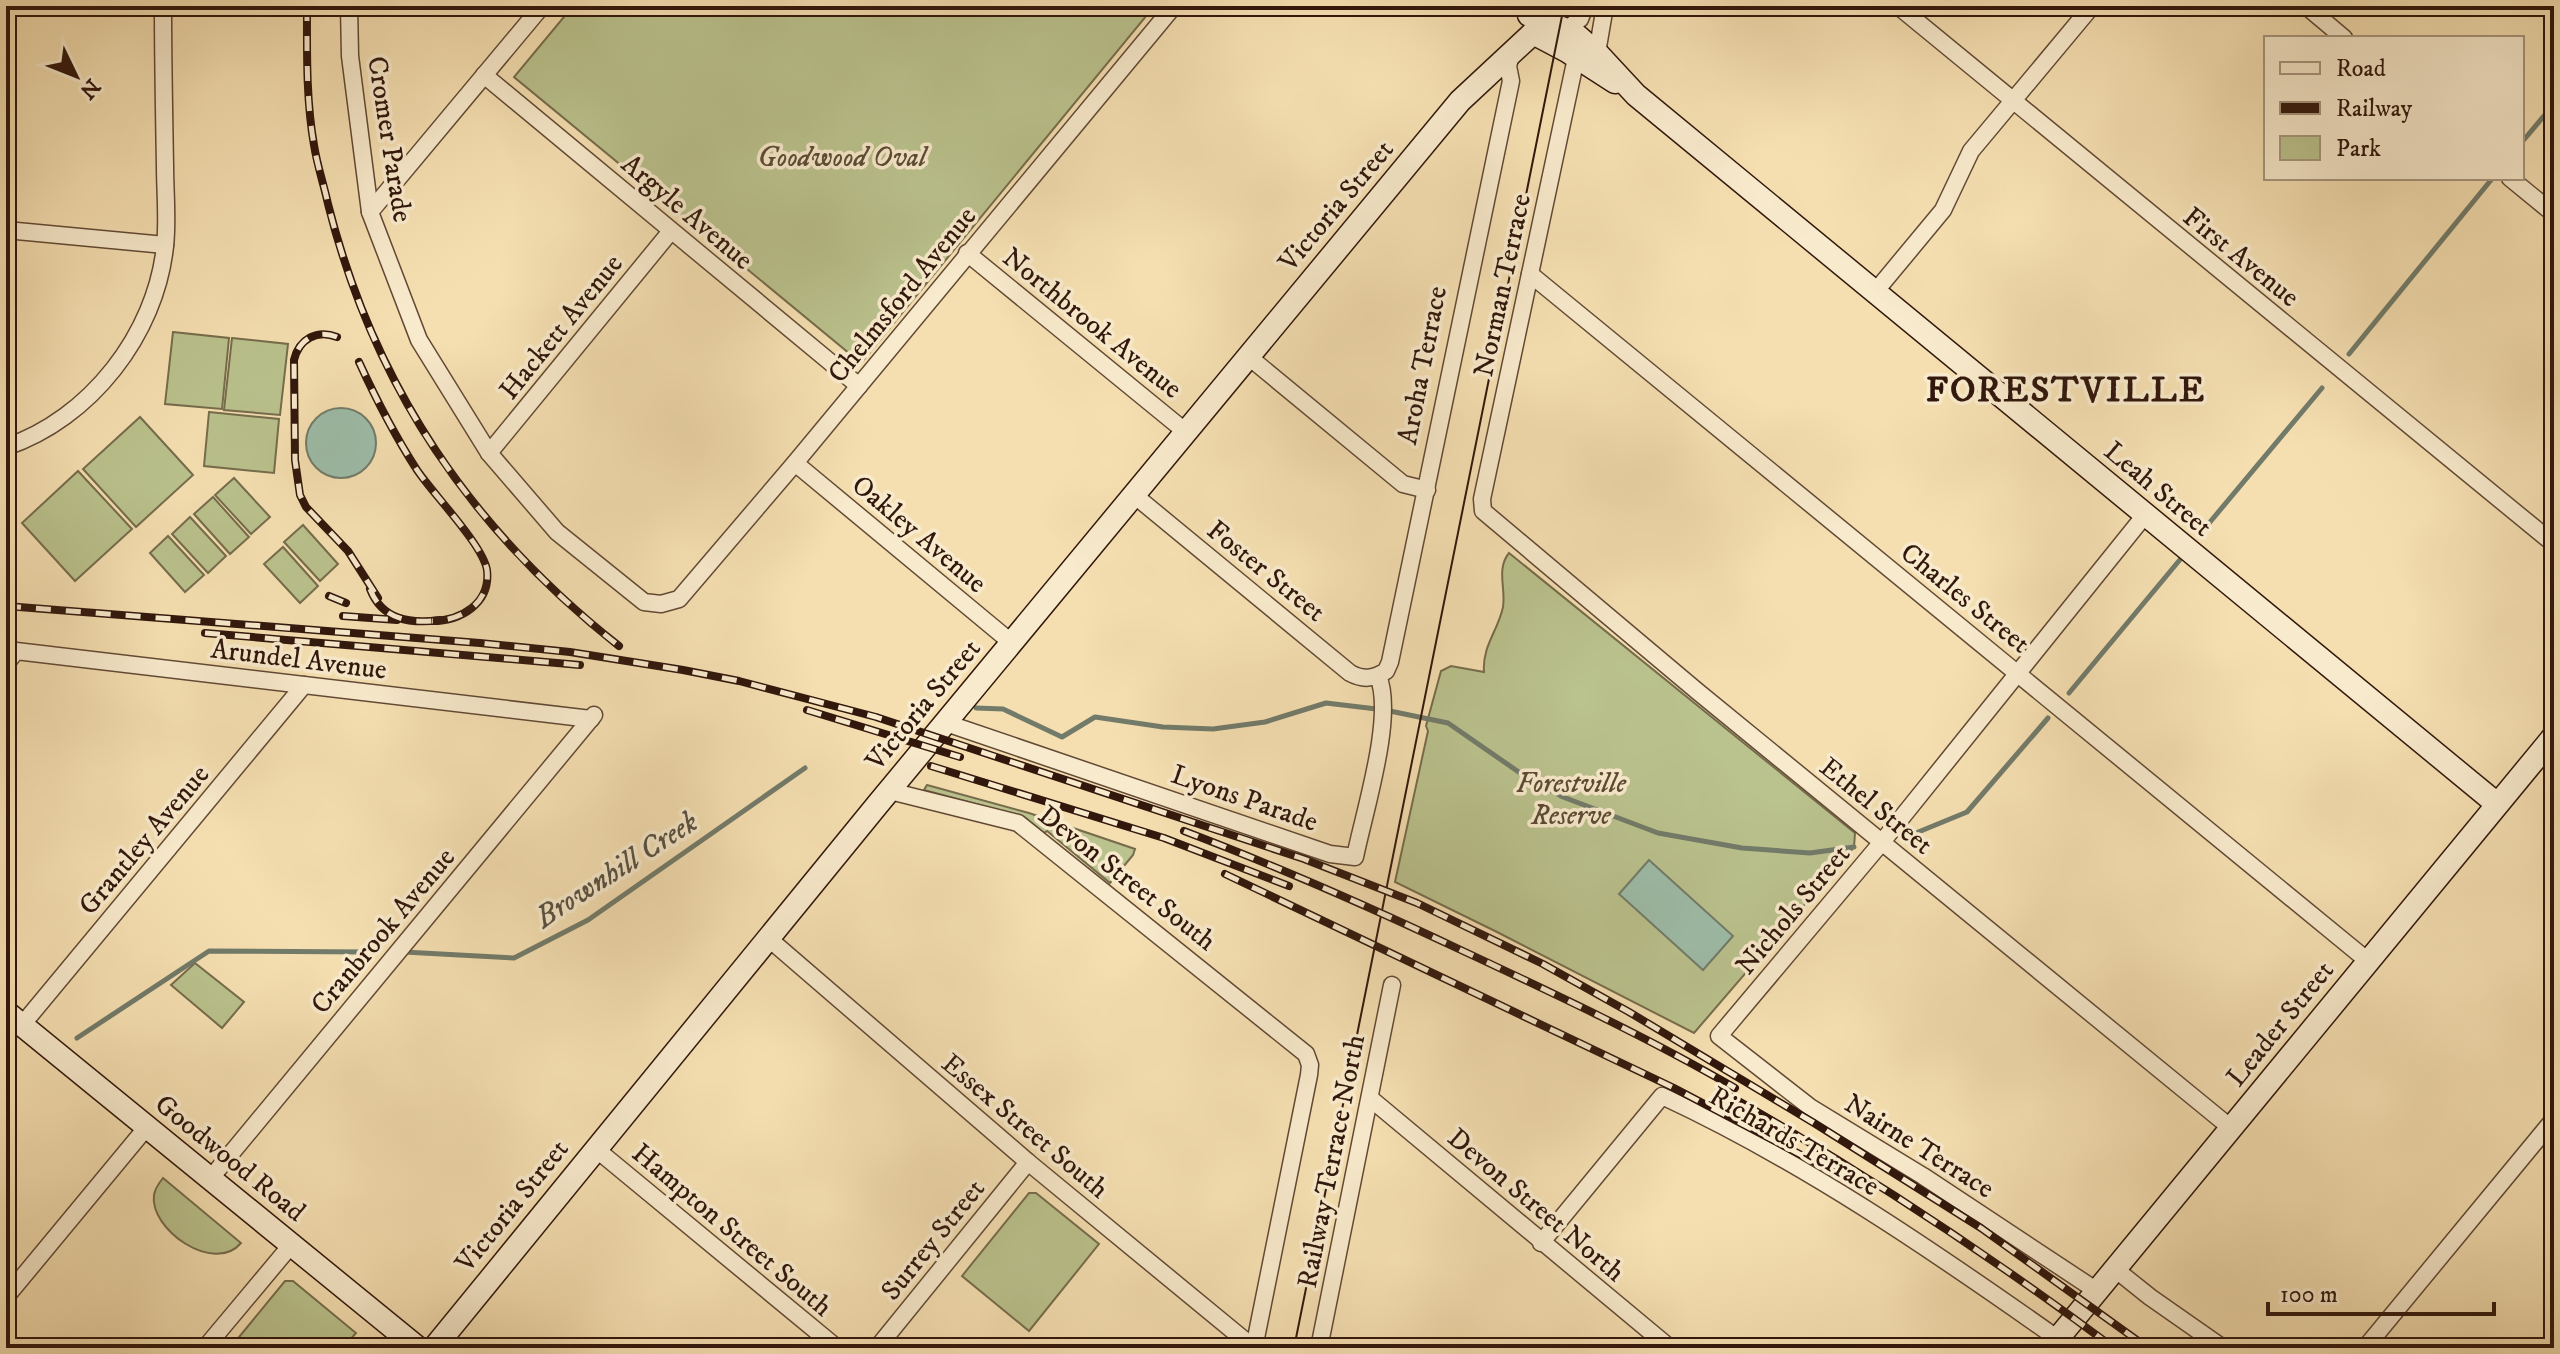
<svg xmlns="http://www.w3.org/2000/svg" width="2560" height="1354" viewBox="0 0 2560 1354" font-family="'IM FELL DW Pica',serif">
	<style>
		.green { fill: #bac28d; stroke: #766c4c; stroke-width: 2 }
		.water { fill: #9dbda9; stroke: #727b6a; stroke-width: 2 }
		.lines { fill: none; stroke-linecap: round; stroke-linejoin: round }
		.stream { stroke: #727b6a; stroke-width: 5 }
		.street-casing { stroke: #624935; stroke-width: 19 }
		.secondary-casing { stroke: #31170c; stroke-width: 25 }
		.street { stroke: #f8eacc; stroke-width: 16 }
		.secondary { stroke: #f8eacc; stroke-width: 22 }
		.tram { stroke: #31170c; stroke-width: 2 }
		.rail-casing { stroke: #31170c; stroke-width: 8 }
		.rail { stroke: #f8eacc; stroke-width: 5; stroke-dasharray: 15; stroke-linecap: butt }
		.labels { text-anchor: middle; stroke-width: 7; stroke-linejoin: round; paint-order: stroke }
		.street-label { font-size: 28px; fill: #31170c; stroke: #f8eacc }
		.park-label { font-size: 28px; font-style: italic; fill: #5a4a33; stroke: #f8eacc }
		.water-label { font-size: 30px; font-style: italic; fill: #575143; stroke: #f8eacc }
		.district-label { font-size: 36px; font-weight: bold; letter-spacing: 2px; fill: #31170c; stroke: #f8eacc }
	</style>
	<rect width="100%" height="100%" fill="#f5dfb1"/>
	<filter id="stains"><feTurbulence type="fractalNoise" baseFrequency=".0025" numOctaves="4"/><feColorMatrix values="0 0 0 0 .2 0 0 0 0 .09 0 0 0 0 .02 0 0 0 .5 -.17"/></filter>
	<radialGradient id="worn" r=".72"><stop offset=".6" stop-color="#630" stop-opacity="0"/><stop offset="1" stop-color="#630" stop-opacity=".3"/></radialGradient>
	<g class="green">
		<path d="M573 6H1152V9L861 363 514 77Z"/>
		<path d="M173 332 229 338 222 409 165 404Z"/>
		<path d="M232 338 288 344 280 415 224 410Z"/>
		<path d="M209 412 279 419 274 473 204 466Z"/>
		<path d="M140 417 193 475 136 527 83 469Z"/>
		<path d="M78 471 132 529 75 581 22 523Z"/>
		<path d="M234 478 270 517 251 534 215 495Z"/>
		<path d="M213 497 249 537 230 554 194 514Z"/>
		<path d="M190 517 226 556 208 573 172 534Z"/>
		<path d="M303 525 338 564 320 581 284 542Z"/>
		<path d="M168 536 204 575 185 592 150 553Z"/>
		<path d="M283 547 318 586 300 603 264 564Z"/>
		<path d="M1509 553 1855 833 1854 847 1694 1033 1497 932 1395 882 1428 731 1426 726 1441 671 1451 666 1484 672C1482 646 1498 631 1503 607 1506 588 1496 569 1509 553Z"/>
		<path d="M927 785 1029 813 1135 849 1133 855 1110 883 1047 831 1044 833 1024 817 924 790Z"/>
		<path d="M195 963 244 1002 222 1028 171 985Z"/>
		<path d="M163 1178 241 1243C214 1275 149 1229 154 1195 155 1188 159 1183 163 1178Z"/>
		<path d="M1029 1193H1036L1099 1244 1029 1331 962 1276Z"/>
		<path d="M285 1281H293L356 1333 343 1348H230Z"/>
	</g>
	<g class="water">
		<circle cx="341" cy="443" r="35"/>
		<path d="M1649 860 1733 936 1703 970 1619 894Z"/>
	</g>
	<g class="lines">
		<g class="stream">
			<path d="M2522 142 2554 104"/>
			<path d="M2349 354 2491 180"/>
			<path d="M2200 534 2322 388"/>
			<path d="M2069 693 2183 556"/>
			<path d="M976 708 1003 709 1062 737 1095 717 1163 727 1213 729 1265 722 1326 703 1385 710 1448 723 1523 775 1563 797 1658 833 1742 848 1810 853 1854 847"/>
			<path d="M1911 835 1967 812 2048 718"/>
			<path d="M404 952 514 958 588 920 805 768"/>
			<path d="M77 1038 209 951 370 952"/>
		</g>
		<defs>
			<g id="street">
				<path d="M349 6 350 56 370 212 419 340 489 453 557 532 644 602 661 604 679 599 795 463 1174 6"/>
				<path d="M1898 6 2554 544"/>
				<path d="M2306 6 2344 38"/>
				<path d="M1567 29 1580 19 1585 6"/>
				<path d="M1597 53 1605 6"/>
				<path d="M1576 58 1482 499 1483 511 1697 691 2231 1128"/>
				<path d="M484 75 859 386"/>
				<path d="M2510 178 2554 214"/>
				<path d="M370 212 542 6"/>
				<path d="M6 230 165 245"/>
				<path d="M967 253 1186 432"/>
				<path d="M1530 274 2368 961"/>
				<path d="M1875 292 1943 210 1971 151 2092 6"/>
				<path d="M1249 357 1403 484 1427 490"/>
				<path d="M6 447C90 419 156 334 165 246 168 220 165 192 165 166 164 112 163 59 163 6"/>
				<path d="M489 453 671 231"/>
				<path d="M795 463 1012 643"/>
				<path d="M1134 495 1350 673C1363 680 1373 679 1386 671L1390 662 1511 81 1508 66 1512 52"/>
				<path d="M6 664 16 651 591 719"/>
				<path d="M946 723 1330 854 1355 857C1364 812 1395 716 1378 676"/>
				<path d="M890 791 1018 823 1306 1054 1310 1065 1309 1075 1254 1348"/>
				<path d="M768 938 1028 1162 1254 1348"/>
				<path d="M22 1025 304 685"/>
				<path d="M1371 1099 1670 1348"/>
				<path d="M596 1149 837 1348"/>
				<path d="M210 1179 594 715"/>
				<path d="M1541 1243 1662 1096C1802 1161 1932 1250 2058 1339"/>
				<path d="M2115 1269 2150 1297 2223 1348"/>
				<path d="M2097 1291 1923 1176 1810 1107 1719 1036 1882 842 2145 515"/>
				<path d="M6 1297 146 1128"/>
				<path d="M205 1348 292 1244"/>
				<path d="M877 1348 1028 1162"/>
				<path d="M1319 1348 1392 985"/>
				<path d="M2365 1348 2554 1119"/>
			</g>
			<g id="secondary">
				<path d="M1529 15 1574 33 1597 53 1636 95 2497 804"/>
				<path d="M1533 33 1567 51 1615 82"/>
				<path d="M6 1012 418 1348"/>
				<path d="M434 1348 878 804 1460 101 1533 33"/>
				<path d="M2050 1348 2554 736"/>
			</g>
		</defs>
		<use href="#street" class="street-casing"/>
		<use href="#secondary" class="secondary-casing"/>
		<use href="#street" class="street"/>
		<use href="#secondary" class="secondary"/>
		<path class="tram" d="M1294 1348 1564 6"/>
		<defs>
			<g id="rail">
				<path d="M307 6C307 52 306 100 314 145 317 165 324 185 328 204 374 387 472 530 619 646"/>
				<path d="M337 337C317 329 299 339 294 360L295 460 300 495 306 507 348 551 378 598"/>
				<path d="M359 362C376 399 395 436 417 470 433 494 483 545 487 570 491 604 460 621 432 621"/>
				<path d="M370 589C382 620 410 624 440 620"/>
				<path d="M329 596 346 603"/>
				<path d="M6 606 480 643 570 652 683 670 739 681 876 717 1304 859 1417 903 1543 964 1629 1012 1814 1123 1981 1228 2148 1348"/>
				<path d="M343 616 397 620"/>
				<path d="M205 633 580 665"/>
				<path d="M807 710 960 757"/>
				<path d="M931 766 1164 838 1289 886"/>
				<path d="M1184 831C1279 867 1372 908 1463 951 1555 994 1647 1037 1735 1088"/>
				<path d="M1225 874 1674 1088 1843 1177"/>
				<path d="M1719 1090C1856 1167 1988 1254 2114 1348"/>
			</g>
		</defs>
		<use href="#rail" class="rail-casing"/>
		<use href="#rail" class="rail"/>
	</g>
	<g class="labels">
		<g class="street-label">
			<text transform="translate(391 139) rotate(81)" y="10">Cromer Parade</text>
			<text transform="translate(1335 205) rotate(-50)" y="10">Victoria Street</text>
			<text transform="translate(688 211) rotate(40)" y="10">Argyle Avenue</text>
			<text transform="translate(2242 256) rotate(39)" y="10">First Avenue</text>
			<text transform="translate(1501 285) rotate(-78)" y="10">Norman Terrace</text>
			<text transform="translate(901 294) rotate(-51)" y="10">Chelmsford Avenue</text>
			<text transform="translate(1093 322) rotate(39)" y="10">Northbrook Avenue</text>
			<text transform="translate(560 326) rotate(-51)" y="10">Hackett Avenue</text>
			<text transform="translate(1421 365) rotate(-79)" y="10">Aroha Terrace</text>
			<text transform="translate(2159 488) rotate(40)" y="10">Leah Street</text>
			<text transform="translate(920 533) rotate(40)" y="10">Oakley Avenue</text>
			<text transform="translate(1267 570) rotate(39)" y="10">Foster Street</text>
			<text transform="translate(1966 597) rotate(39)" y="10">Charles Street</text>
			<text transform="translate(299 658) rotate(7)" y="10">Arundel Avenue</text>
			<text transform="translate(922 704) rotate(-50)" y="10">Victoria Street</text>
			<text transform="translate(1245 797) rotate(19)" y="10">Lyons Parade</text>
			<text transform="translate(1877 805) rotate(39)" y="10">Ethel Street</text>
			<text transform="translate(143 839) rotate(-50)" y="10">Grantley Avenue</text>
			<text transform="translate(1128 877) rotate(38)" y="10">Devon Street South</text>
			<text transform="translate(1792 909) rotate(-50)" y="10">Nichols Street</text>
			<text transform="translate(382 930) rotate(-50)" y="10">Cranbrook Avenue</text>
			<text transform="translate(2279 1023) rotate(-51)" y="10">Leader Street</text>
			<text transform="translate(1026 1125) rotate(40)" y="10">Essex Street South</text>
			<text transform="translate(1795 1140) rotate(30)" y="10">Richards Terrace</text>
			<text transform="translate(1920 1145) rotate(32)" y="10">Nairne Terrace</text>
			<text transform="translate(231 1157) rotate(39)" y="10">Goodwood Road</text>
			<text transform="translate(1330 1161) rotate(-79)" y="10">Railway Terrace North</text>
			<text transform="translate(1537 1204) rotate(40)" y="10">Devon Street North</text>
			<text transform="translate(511 1205) rotate(-51)" y="10">Victoria Street</text>
			<text transform="translate(733 1229) rotate(40)" y="10">Hampton Street South</text>
			<text transform="translate(932 1239) rotate(-51)" y="10">Surrey Street</text>
		</g>
		<g class="park-label">
			<text x="842" y="166">Goodwood Oval</text>
			<text x="1571" y="792">Forestville<tspan x="1571" dy="32">Reserve</tspan></text>
		</g>
		<g class="water-label">
			<text transform="translate(616 869) rotate(-33)" y="10">Brownhill Creek</text>
		</g>
		<g class="district-label">
			<text x="2066" y="401">FORESTVILLE</text>
		</g>
	</g>
	<rect width="2560" height="1354" fill="none" stroke="#f5dfb1" stroke-width="32"/>
	<rect x="8" y="8" width="2544" height="1338" fill="none" stroke="#31170c" stroke-width="4"/>
	<rect x="16" y="16" width="2528" height="1322" fill="none" stroke="#31170c" stroke-width="2"/>
	<rect x="2264" y="36" width="260" height="144" fill="#f8eacc" stroke="#a8967f" stroke-width="2"/>
	<rect x="2280" y="62" width="40" height="12" fill="#f8eacc" stroke="#a8967f" stroke-width="2"/>
	<text x="2336" y="76" font-size="24" fill="#31170c">Road</text>
	<rect x="2280" y="102" width="40" height="12" fill="#31170c" stroke="#a8967f" stroke-width="2"/>
	<text x="2336" y="116" font-size="24" fill="#31170c">Railway</text>
	<rect x="2280" y="136" width="40" height="24" fill="#bac28d" stroke="#a8967f" stroke-width="2"/>
	<text x="2336" y="156" font-size="24" fill="#31170c">Park</text>
	<g transform="translate(76 76) rotate(133)" stroke="#f8eacc" stroke-width="6" paint-order="stroke">
	<path d="M0-6L14 30L0 20L-14 30Z" fill="#31170c"/>
	<text y="-12" font-size="22" font-weight="bold" text-anchor="middle" fill="#31170c">N</text>
	</g>
	<path d="M2268 1302v12h226v-12" fill="none" stroke="#31170c" stroke-width="4"/>
	<text x="2280" y="1302" font-size="24" fill="#31170c" stroke="#f8eacc" stroke-width="6" paint-order="stroke">100 m</text>
	<rect width="100%" height="100%" filter="url(#stains)"/>
	<rect width="100%" height="100%" fill="url(#worn)"/>
</svg>
